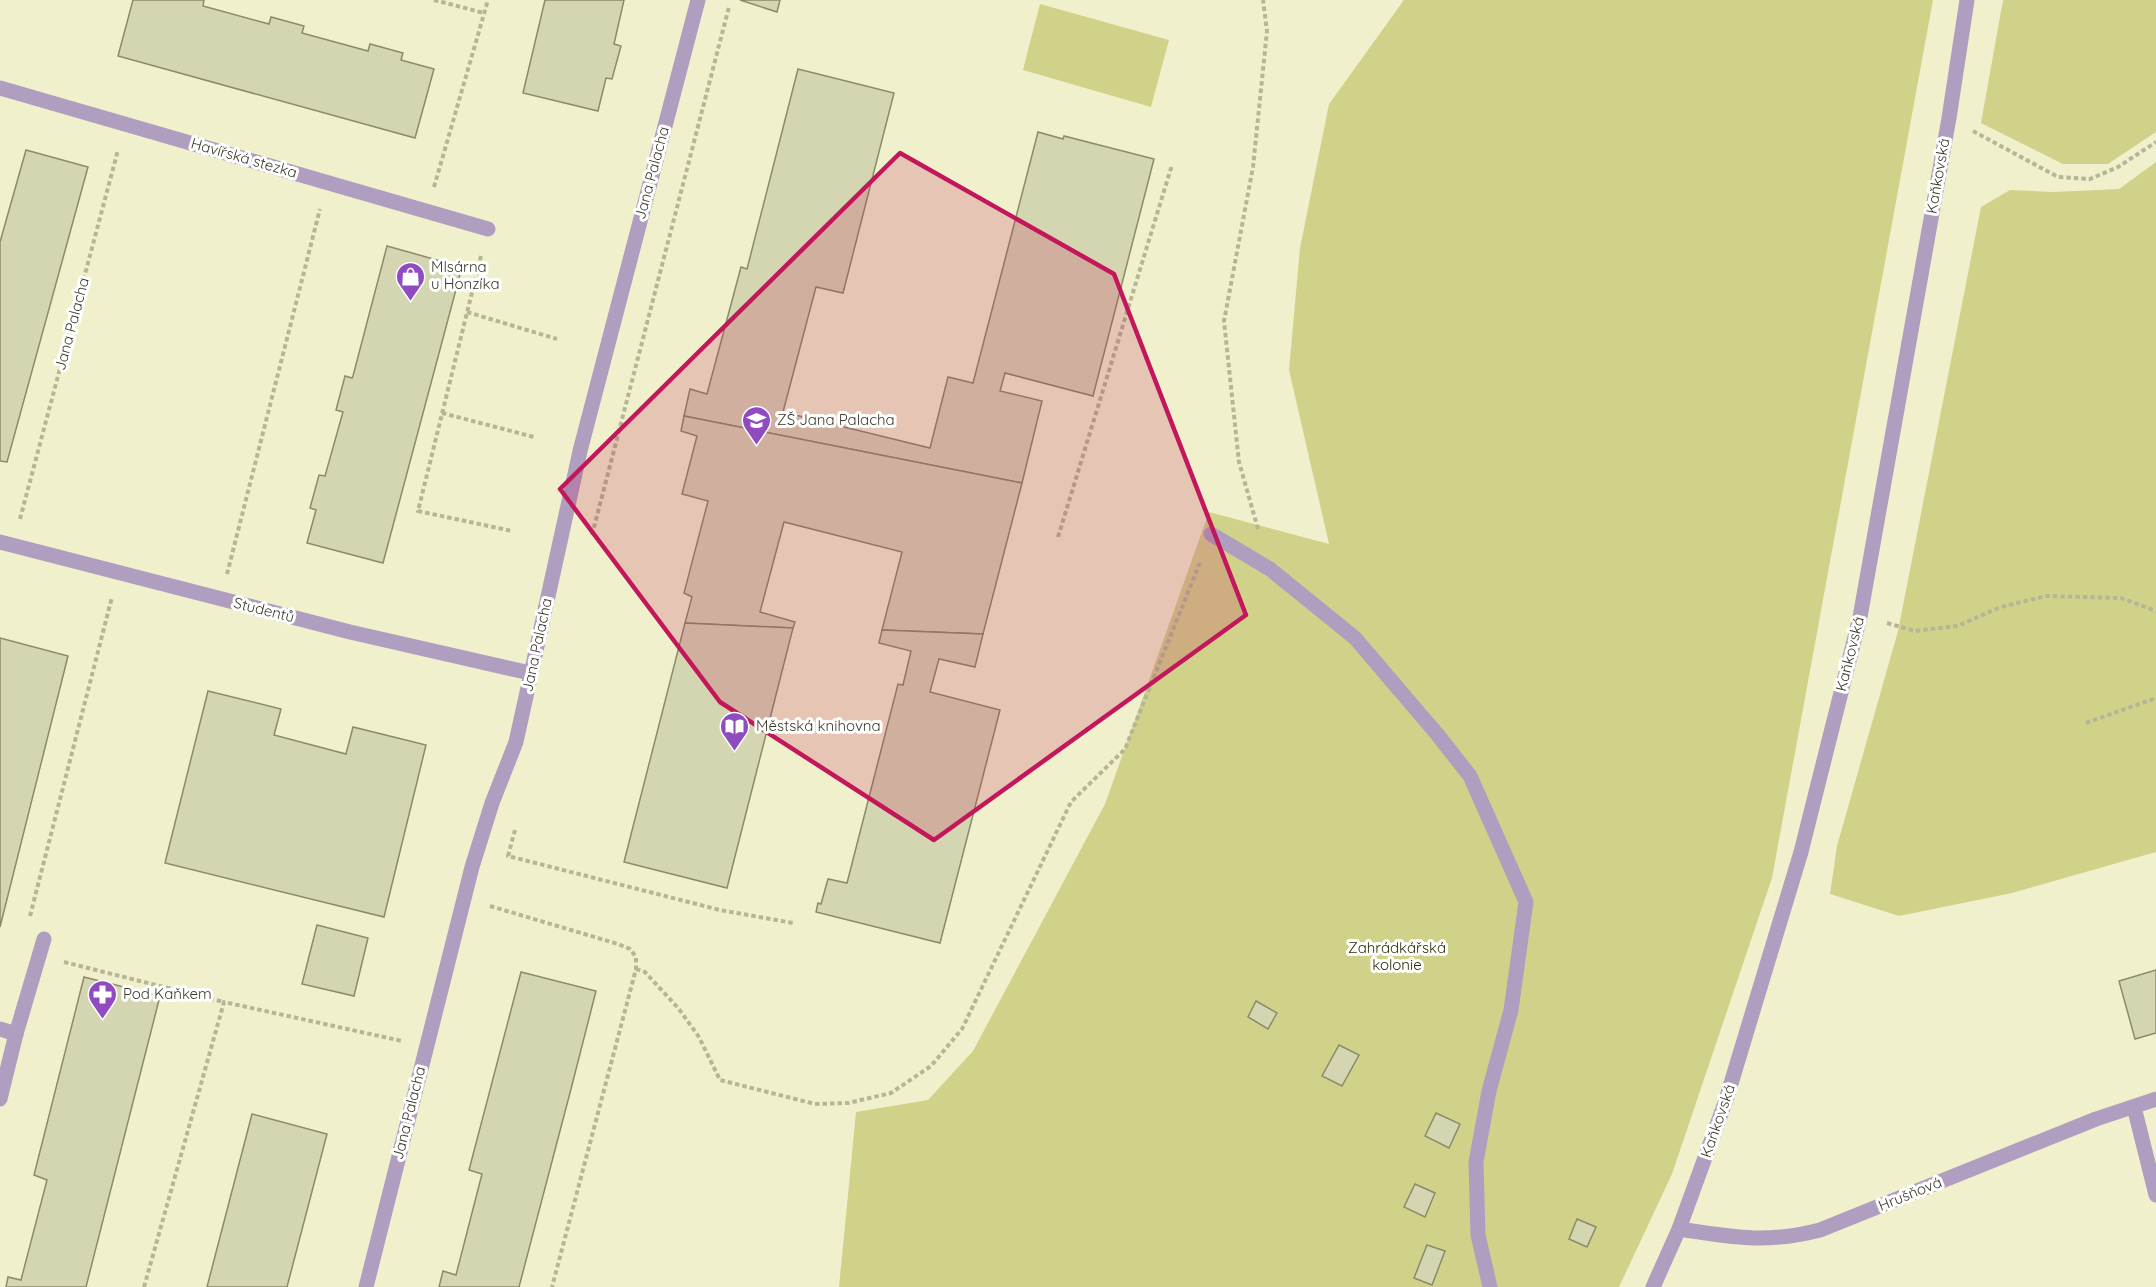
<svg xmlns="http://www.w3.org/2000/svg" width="2156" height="1287" viewBox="0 0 2156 1287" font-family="Quicksand,sans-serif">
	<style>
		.green { fill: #d1d28a }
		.building { fill: #d4d5b1; stroke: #8a8b69; stroke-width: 1.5 }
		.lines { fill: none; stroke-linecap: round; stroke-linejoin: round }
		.path { stroke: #b5b698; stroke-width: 4; stroke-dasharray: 4.5 3; stroke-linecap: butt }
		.service { stroke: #b09ec1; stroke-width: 15 }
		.minor { stroke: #b09ec1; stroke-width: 15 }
		.tertiary { stroke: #b09ec1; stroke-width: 15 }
		.marked { fill: #c2185b; fill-opacity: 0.2; stroke: #c2185b; stroke-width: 4.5; stroke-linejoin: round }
		.labels { text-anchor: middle; stroke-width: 6; stroke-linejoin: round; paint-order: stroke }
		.street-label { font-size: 15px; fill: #39392b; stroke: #fff }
		.poi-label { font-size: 15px; fill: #39392b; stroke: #fff; text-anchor: start }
		.park-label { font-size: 15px; fill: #2c2c02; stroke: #fff }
	</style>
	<rect width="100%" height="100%" fill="#f0f1cc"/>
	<g class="green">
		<path d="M1404 0H1933L1772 878 1672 1174 1619 1287H839L856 1112 928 1100 973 1051 1105 804 1209 512 1329 544 1289 370 1300 248 1329 104Z"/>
		<path d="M2003 0H2156V132L2108 164H2063L1981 123Z"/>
		<path d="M1040 4 1169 40 1151 107 1023 70Z"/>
		<path d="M2156 162V852L2012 893 1899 916 1830 894 1837 846 1898 631 1981 207 2010 190 2053 192 2119 189Z"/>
	</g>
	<g class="building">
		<path d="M133 0H204L203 6 269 24 271 17 304 26 302 33 368 51 370 44 403 53 401 60 434 69 415 138 118 56Z"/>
		<path d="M545 0H624L614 44 621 46 612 79 606 78 598 111 523 93Z"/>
		<path d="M740 0H780L777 12Z"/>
		<path d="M798 69 894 93 843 293 816 287 783 412 930 448 948 377 973 383 1038 132 1063 139 1064 136 1154 159 1093 396 1005 373 1000 391 1042 401 1022 483 684 416 690 389 707 394 741 267 747 269Z"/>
		<path d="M26 150 88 167 7 462 0 461V242Z"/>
		<path d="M387 246 462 267 383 563 307 543 316 510 310 508 319 475 325 476 343 412 336 410 345 376 352 378 353 376Z"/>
		<path d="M684 416 1022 483 983 634 882 630 902 552 784 522 760 612 795 622 793 628 685 623 692 597 684 593 708 501 682 494 697 436 681 431Z"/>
		<path d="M685 623 793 628 727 888 624 862Z"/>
		<path d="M882 630 983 634 975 667 939 659 930 692 1000 710 940 943 816 912 818 903 821 904 828 879 847 883 898 684 903 685 911 651 879 643Z"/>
		<path d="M0 638 68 656 0 927Z"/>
		<path d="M208 691 281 709 274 735 346 754 353 727 426 745 384 917 165 863Z"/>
		<path d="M317 925 368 938 354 996 302 984Z"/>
		<path d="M2156 970V1033L2135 1039 2119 981Z"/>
		<path d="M521 972 596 991 571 1089 519 1287H439L443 1271 456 1275 482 1174 469 1170Z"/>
		<path d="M84 977 160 996 86 1287H6L8 1277 21 1280 47 1180 34 1175Z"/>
		<path d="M1256 1001 1277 1013 1268 1029 1248 1017Z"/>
		<path d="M1339 1045 1359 1055 1342 1086 1322 1076Z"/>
		<path d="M1436 1113 1460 1124 1449 1148 1425 1136Z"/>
		<path d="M252 1114 327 1134 287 1287H207Z"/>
		<path d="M1415 1184 1435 1193 1425 1217 1404 1207Z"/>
		<path d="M1577 1219 1596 1227 1587 1247 1569 1239Z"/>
		<path d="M1427 1245 1445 1251 1432 1285 1414 1278Z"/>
	</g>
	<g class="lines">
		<g class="path">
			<path d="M434 0 484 13"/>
			<path d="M1973 131 2058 177 2090 179 2118 167 2156 142"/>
			<path d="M434 187 488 0"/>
			<path d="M481 256 418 511 512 531"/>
			<path d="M467 312 557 339"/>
			<path d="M442 413 534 437"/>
			<path d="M20 519 118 150"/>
			<path d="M1258 529 1239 462 1224 321 1253 167 1267 31 1263 0"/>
			<path d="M592 535 729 7"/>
			<path d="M1058 537 1172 165"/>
			<path d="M227 574 320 209"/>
			<path d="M1887 623 1915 631 1957 626 2001 607 2046 596 2121 598 2156 611"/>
			<path d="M2086 723 2156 698"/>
			<path d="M515 830 508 856 720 910 793 923"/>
			<path d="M490 906 618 944 630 949 636 957V969L552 1287"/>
			<path d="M30 916 112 597"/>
			<path d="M64 962 224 1002"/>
			<path d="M636 969 645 972 679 1009 699 1037 720 1080 815 1104 848 1103 891 1093 931 1066 962 1029 1071 802 1125 749 1201 560"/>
			<path d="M144 1287 224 1002 402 1041"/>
		</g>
		<g class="service">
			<path d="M1211 534 1270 569 1355 638 1437 734 1470 776 1526 902 1511 1010 1489 1091 1476 1162 1478 1235 1490 1287"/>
			<path d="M16 1034 44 939"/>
		</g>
		<g class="minor">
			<path d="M0 88 488 229"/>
			<path d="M0 542 350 632 530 673"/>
			<path d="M0 1029 16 1034 0 1099"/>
			<path d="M2134 1107 2156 1195"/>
			<path d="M1679 1229C1732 1237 1766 1244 1820 1230L2096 1119 2156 1099"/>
			<path d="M366 1287 472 867 492 803 516 742 580 451 698 0"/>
		</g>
		<path class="tertiary" d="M1653 1287 1679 1229 1726 1100 1801 852 1860 617 1949 118 1967 0"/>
	</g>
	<path class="marked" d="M900 153 1114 274 1246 615 934 840 720 702 560 489Z"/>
	<defs>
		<symbol id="shop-pin" viewBox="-11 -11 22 30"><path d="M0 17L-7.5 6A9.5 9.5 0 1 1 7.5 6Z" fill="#8f4bbf" stroke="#fff"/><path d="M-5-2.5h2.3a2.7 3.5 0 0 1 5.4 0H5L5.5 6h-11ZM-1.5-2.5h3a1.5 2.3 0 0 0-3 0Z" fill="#fff"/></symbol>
		<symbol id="school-pin" viewBox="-11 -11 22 30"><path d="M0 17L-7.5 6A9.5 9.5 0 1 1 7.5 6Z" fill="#8f4bbf" stroke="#fff"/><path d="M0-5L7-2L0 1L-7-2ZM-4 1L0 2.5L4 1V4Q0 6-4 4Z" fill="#fff"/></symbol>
		<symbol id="library-pin" viewBox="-11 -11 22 30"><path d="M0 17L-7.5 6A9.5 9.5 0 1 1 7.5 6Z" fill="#8f4bbf" stroke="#fff"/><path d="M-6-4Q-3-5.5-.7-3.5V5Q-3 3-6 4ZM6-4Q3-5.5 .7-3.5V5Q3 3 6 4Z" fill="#fff"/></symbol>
		<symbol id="pharmacy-pin" viewBox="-11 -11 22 30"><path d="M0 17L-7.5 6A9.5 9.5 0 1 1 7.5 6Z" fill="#8f4bbf" stroke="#fff"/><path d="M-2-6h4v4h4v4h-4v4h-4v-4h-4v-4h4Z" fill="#fff"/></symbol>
	</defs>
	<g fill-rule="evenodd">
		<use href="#shop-pin" x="394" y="260" width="33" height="45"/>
		<use href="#school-pin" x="740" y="404" width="33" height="45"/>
		<use href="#library-pin" x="718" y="710" width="33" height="45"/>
		<use href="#pharmacy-pin" x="86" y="978" width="33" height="45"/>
	</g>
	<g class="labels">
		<g class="street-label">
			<text transform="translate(244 158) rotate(16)" y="5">Havířská stezka</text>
			<text transform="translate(652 173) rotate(-75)" y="5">Jana Palacha</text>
			<text transform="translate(1938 176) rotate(-80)" y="5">Kaňkovská</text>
			<text transform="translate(72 324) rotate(-75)" y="5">Jana Palacha</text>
			<text transform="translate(264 610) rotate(14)" y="5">Studentů</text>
			<text transform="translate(537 645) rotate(-78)" y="5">Jana Palacha</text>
			<text transform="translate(1850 654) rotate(-76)" y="5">Kaňkovská</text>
			<text transform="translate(409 1113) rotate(-76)" y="5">Jana Palacha</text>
			<text transform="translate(1718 1121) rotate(-71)" y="5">Kaňkovská</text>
			<text transform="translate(1910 1194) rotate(-22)" y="5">Hrušňová</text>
		</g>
		<g class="poi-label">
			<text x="431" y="272">Mlsárna<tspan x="431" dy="17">u Honzíka</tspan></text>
			<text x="777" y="425">ZŠ Jana Palacha</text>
			<text x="756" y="731">Městská knihovna</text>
			<text x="123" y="999">Pod Kaňkem</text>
		</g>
		<g class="park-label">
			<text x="1397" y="953">Zahrádkářská<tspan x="1397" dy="17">kolonie</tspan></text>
		</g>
	</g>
</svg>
